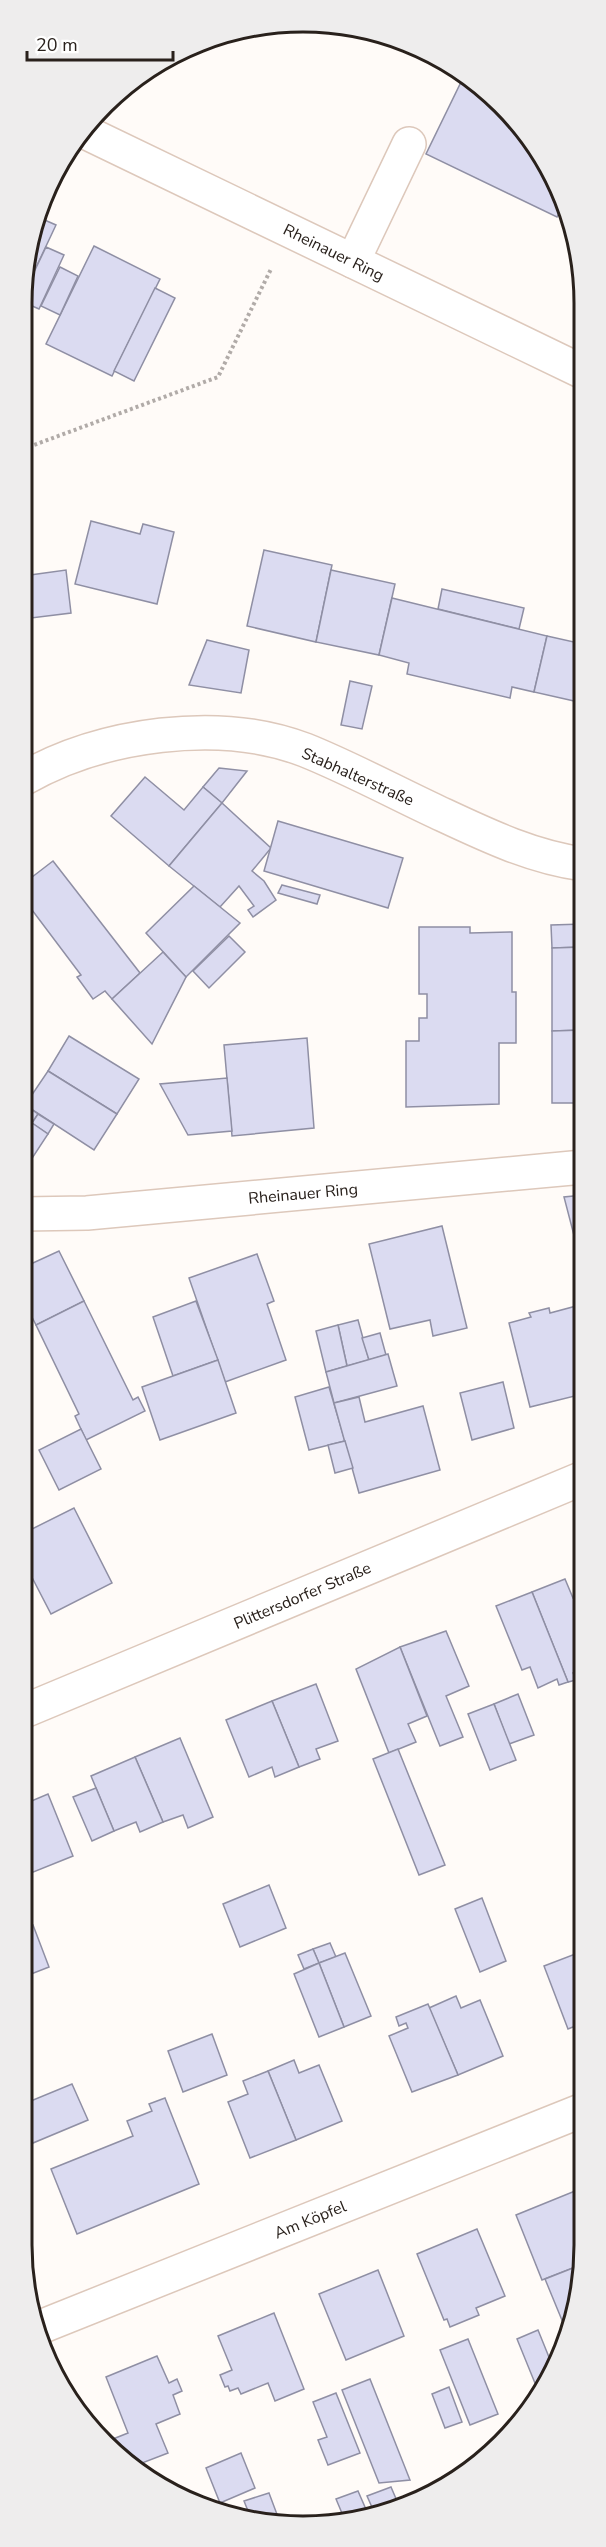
<svg xmlns="http://www.w3.org/2000/svg" width="606" height="2547" viewBox="0 0 606 2547" font-family="'Nunito Sans',sans-serif">
	<style>
		.building { fill: #dbdbf1; stroke: #8f8fa4; stroke-width: 1.5 }
		.lines { fill: none; stroke-linecap: round; stroke-linejoin: round }
		.minor-casing { stroke: #ddc8bb; stroke-width: 36 }
		.path { stroke: #b1aba8; stroke-width: 4; stroke-dasharray: 3 3; stroke-linecap: butt }
		.minor { stroke: #fff; stroke-width: 33 }
		.labels { text-anchor: middle; stroke-width: 5; stroke-linejoin: round; paint-order: stroke }
		.street-label { font-size: 16px; fill: #29211c; stroke: #fff }
		.rim { fill: none; stroke: #29211c; stroke-width: 3 }
	</style>
	<rect width="100%" height="100%" fill="#fffbf8"/>
	<g class="building">
		<path d="M464 76 503 104 556 179 564 203 557 217 426 154Z"/>
		<path d="M40 218 56 225 23 295V266Z"/>
		<path d="M94 246 160 279 112 376 46 344Z"/>
		<path d="M46 247 64 255 39 309 23 302V295Z"/>
		<path d="M60 267 78 276 60 315 41 306Z"/>
		<path d="M155 288 175 298 134 381 114 371Z"/>
		<path d="M91 521 140 534 143 524 174 532 157 604 75 584Z"/>
		<path d="M264 550 332 565 316 642 247 626Z"/>
		<path d="M66 570 71 613 23 619V576Z"/>
		<path d="M331 570 395 584 379 655 316 642Z"/>
		<path d="M442 589 524 608 519 629 438 609Z"/>
		<path d="M392 598 547 636 534 692 512 687 510 698 407 674 409 663 379 655Z"/>
		<path d="M547 636 583 644V703L534 692Z"/>
		<path d="M207 640 249 650 241 693 189 685Z"/>
		<path d="M350 681 372 686 362 729 341 725Z"/>
		<path d="M219 768 247 771 222 803 203 787Z"/>
		<path d="M145 777 184 810 203 787 222 803 169 866 111 816Z"/>
		<path d="M222 803 271 848 252 871 264 881 276 900 253 917 248 910 254 906 239 886 220 907 169 866Z"/>
		<path d="M278 821 403 858 388 908 264 871Z"/>
		<path d="M53 861 140 973 112 999 105 991 93 999 77 977 81 975 23 898V884Z"/>
		<path d="M282 885 320 895 317 904 278 893Z"/>
		<path d="M194 886 240 923 186 977 146 933Z"/>
		<path d="M583 924V947L552 948 551 925Z"/>
		<path d="M419 927H470V933L512 932V992H516V1043H499V1104L406 1107V1041H419V1018H427V994H419Z"/>
		<path d="M229 936 245 952 209 988 193 971Z"/>
		<path d="M583 947V1030L552 1031V948Z"/>
		<path d="M163 952 186 977 152 1044 112 999Z"/>
		<path d="M583 1030V1103H552V1031Z"/>
		<path d="M69 1036 139 1079 117 1114 48 1071Z"/>
		<path d="M307 1038 314 1128 232 1136 224 1045Z"/>
		<path d="M48 1071 117 1114 94 1150 25 1105Z"/>
		<path d="M227 1078 232 1131 188 1135 160 1084Z"/>
		<path d="M22 1103 38 1114 32 1123 22 1117Z"/>
		<path d="M38 1114 54 1124 48 1134 32 1123Z"/>
		<path d="M22 1117 32 1123 22 1138Z"/>
		<path d="M32 1123 48 1134 27 1166 22 1162V1138Z"/>
		<path d="M583 1195V1270L564 1197Z"/>
		<path d="M442 1226 467 1328 433 1336 430 1320 390 1329 369 1244Z"/>
		<path d="M59 1251 84 1301 36 1325 22 1297V1268Z"/>
		<path d="M257 1254 274 1301 267 1304 286 1360 225 1382 189 1278Z"/>
		<path d="M84 1301 133 1400 138 1397 145 1411 86 1440 75 1416 79 1414 36 1325Z"/>
		<path d="M196 1301 218 1360 173 1376 153 1317Z"/>
		<path d="M580 1305 583 1315V1394L530 1407 509 1323 531 1317 529 1313 549 1308 550 1313Z"/>
		<path d="M358 1320 369 1360 347 1366 338 1325Z"/>
		<path d="M338 1325 347 1366 326 1372 316 1331Z"/>
		<path d="M380 1333 386 1355 369 1360 362 1338Z"/>
		<path d="M388 1354 397 1386 334 1403 326 1372Z"/>
		<path d="M218 1360 236 1413 160 1440 142 1387Z"/>
		<path d="M503 1382 514 1428 472 1440 460 1393Z"/>
		<path d="M329 1387 345 1441 309 1450 295 1397Z"/>
		<path d="M359 1397 365 1422 423 1406 440 1470 359 1493 334 1403Z"/>
		<path d="M81 1429 101 1469 59 1490 39 1450Z"/>
		<path d="M345 1441 353 1468 335 1473 328 1445Z"/>
		<path d="M74 1508 112 1583 51 1614 22 1558V1534Z"/>
		<path d="M565 1579 573 1598 583 1595V1613L579 1614 583 1622V1669L573 1673 576 1680 568 1682 532 1592Z"/>
		<path d="M532 1592 568 1682 559 1685 557 1679 538 1688 530 1667 522 1670 496 1606Z"/>
		<path d="M446 1631 469 1686 446 1696 463 1737 440 1746 400 1647Z"/>
		<path d="M400 1647 427 1716 408 1724 416 1742 389 1753 356 1669Z"/>
		<path d="M316 1684 338 1741 316 1749 320 1759 299 1767 272 1701Z"/>
		<path d="M518 1694 534 1735 509 1744 494 1704Z"/>
		<path d="M272 1701 299 1767 275 1777 272 1767 249 1777 226 1720Z"/>
		<path d="M494 1704 516 1760 490 1770 468 1714Z"/>
		<path d="M180 1738 213 1817 188 1828 183 1815 163 1822 135 1757Z"/>
		<path d="M398 1749 445 1865 419 1875 373 1759Z"/>
		<path d="M135 1757 163 1822 140 1832 136 1822 114 1831 91 1776Z"/>
		<path d="M96 1788 114 1831 92 1841 73 1797Z"/>
		<path d="M48 1794 73 1856 21 1877 22 1805Z"/>
		<path d="M269 1885 286 1928 240 1947 223 1904Z"/>
		<path d="M482 1898 506 1961 480 1972 455 1909Z"/>
		<path d="M33 1925 49 1967 21 1978V1930Z"/>
		<path d="M330 1943 336 1957 319 1963 313 1949Z"/>
		<path d="M313 1949 319 1963 304 1969 298 1955Z"/>
		<path d="M583 1951V2023L568 2029 544 1966Z"/>
		<path d="M345 1953 371 2016 344 2027 319 1963Z"/>
		<path d="M319 1963 344 2027 319 2037 294 1974Z"/>
		<path d="M456 1996 461 2008 480 2000 503 2056 458 2075 429 2008Z"/>
		<path d="M428 2004 458 2075 412 2092 389 2036 408 2028 406 2023 399 2026 396 2017Z"/>
		<path d="M212 2034 227 2075 183 2092 168 2051Z"/>
		<path d="M294 2060 299 2073 319 2065 342 2121 296 2140 268 2071Z"/>
		<path d="M268 2071 296 2140 250 2158 228 2102 248 2094 243 2081Z"/>
		<path d="M72 2084 88 2120 21 2148V2105Z"/>
		<path d="M165 2098 199 2184 77 2234 51 2169 133 2136 127 2121 152 2111 149 2104Z"/>
		<path d="M575 2191 583 2211V2264L542 2280 516 2215Z"/>
		<path d="M477 2229 505 2296 476 2308 479 2315 450 2327 447 2319 444 2320 417 2254Z"/>
		<path d="M21 2235 29 2257 24 2259 21 2244Z"/>
		<path d="M583 2264V2281L566 2330 545 2279Z"/>
		<path d="M378 2270 404 2336 346 2360 319 2294Z"/>
		<path d="M274 2313 304 2389 275 2401 268 2383 241 2394 238 2388 230 2391 228 2386 225 2387 220 2375 232 2370 218 2336Z"/>
		<path d="M538 2330 553 2367 547 2385 539 2393 517 2339Z"/>
		<path d="M468 2339 498 2414 470 2425 440 2350Z"/>
		<path d="M157 2356 169 2383 177 2379 182 2391 173 2395 180 2414 156 2424 168 2453 137 2465 119 2451 113 2439 128 2433 106 2377Z"/>
		<path d="M370 2379 410 2480 379 2483 342 2390Z"/>
		<path d="M449 2387 462 2422 445 2428 432 2394Z"/>
		<path d="M336 2393 360 2453 328 2465 318 2440 327 2437 313 2402Z"/>
		<path d="M241 2453 255 2488 220 2503 206 2468Z"/>
		<path d="M391 2487 400 2508 375 2514 367 2496Z"/>
		<path d="M358 2491 368 2514 344 2518 336 2499Z"/>
		<path d="M269 2493 281 2525 250 2516 244 2501Z"/>
	</g>
	<g class="lines">
		<defs>
			<g id="minor">
				<path d="M85 132 583 372"/>
				<path d="M353 261 409 144"/>
				<path d="M23 779C101 734 219 717 305 750 350 768 394 792 437 812 484 834 531 857 583 864"/>
				<path d="M22 1214 87 1213 583 1167"/>
				<path d="M22 1712 583 1478"/>
				<path d="M38 2328 583 2110"/>
			</g>
		</defs>
		<use href="#minor" class="minor-casing"/>
		<path class="path" d="M23 449 218 377 271 269"/>
		<use href="#minor" class="minor"/>
	</g>
	<g class="labels">
		<g class="street-label">
			<text transform="translate(334 252) rotate(26)" y="6">Rheinauer Ring</text>
			<text transform="translate(358 776) rotate(24)" y="6">Stabhalterstraße</text>
			<text transform="translate(303 1193) rotate(-5)" y="6">Rheinauer Ring</text>
			<text transform="translate(302 1595) rotate(-23)" y="6">Plittersdorfer Straße</text>
			<text transform="translate(310 2219) rotate(-22)" y="6">Am Köpfel</text>
		</g>
	</g>
	<path d="M0 0H606V2547H0ZM303 32H303A271 271 0 0 1 574 303V2245A271 271 0 0 1 303 2516H303A271 271 0 0 1 32 2245V303A271 271 0 0 1 303 32Z" fill="#eeeded" fill-rule="evenodd"/>
	<path class="rim" d="M303 32H303A271 271 0 0 1 574 303V2245A271 271 0 0 1 303 2516H303A271 271 0 0 1 32 2245V303A271 271 0 0 1 303 32Z"/>
	<path d="M27 51v9h146v-9" fill="none" stroke="#29211c" stroke-width="3"/>
	<text x="36" y="51" font-size="18" fill="#29211c" stroke="#ffffff" stroke-width="4.5" paint-order="stroke">20 m</text>
</svg>
